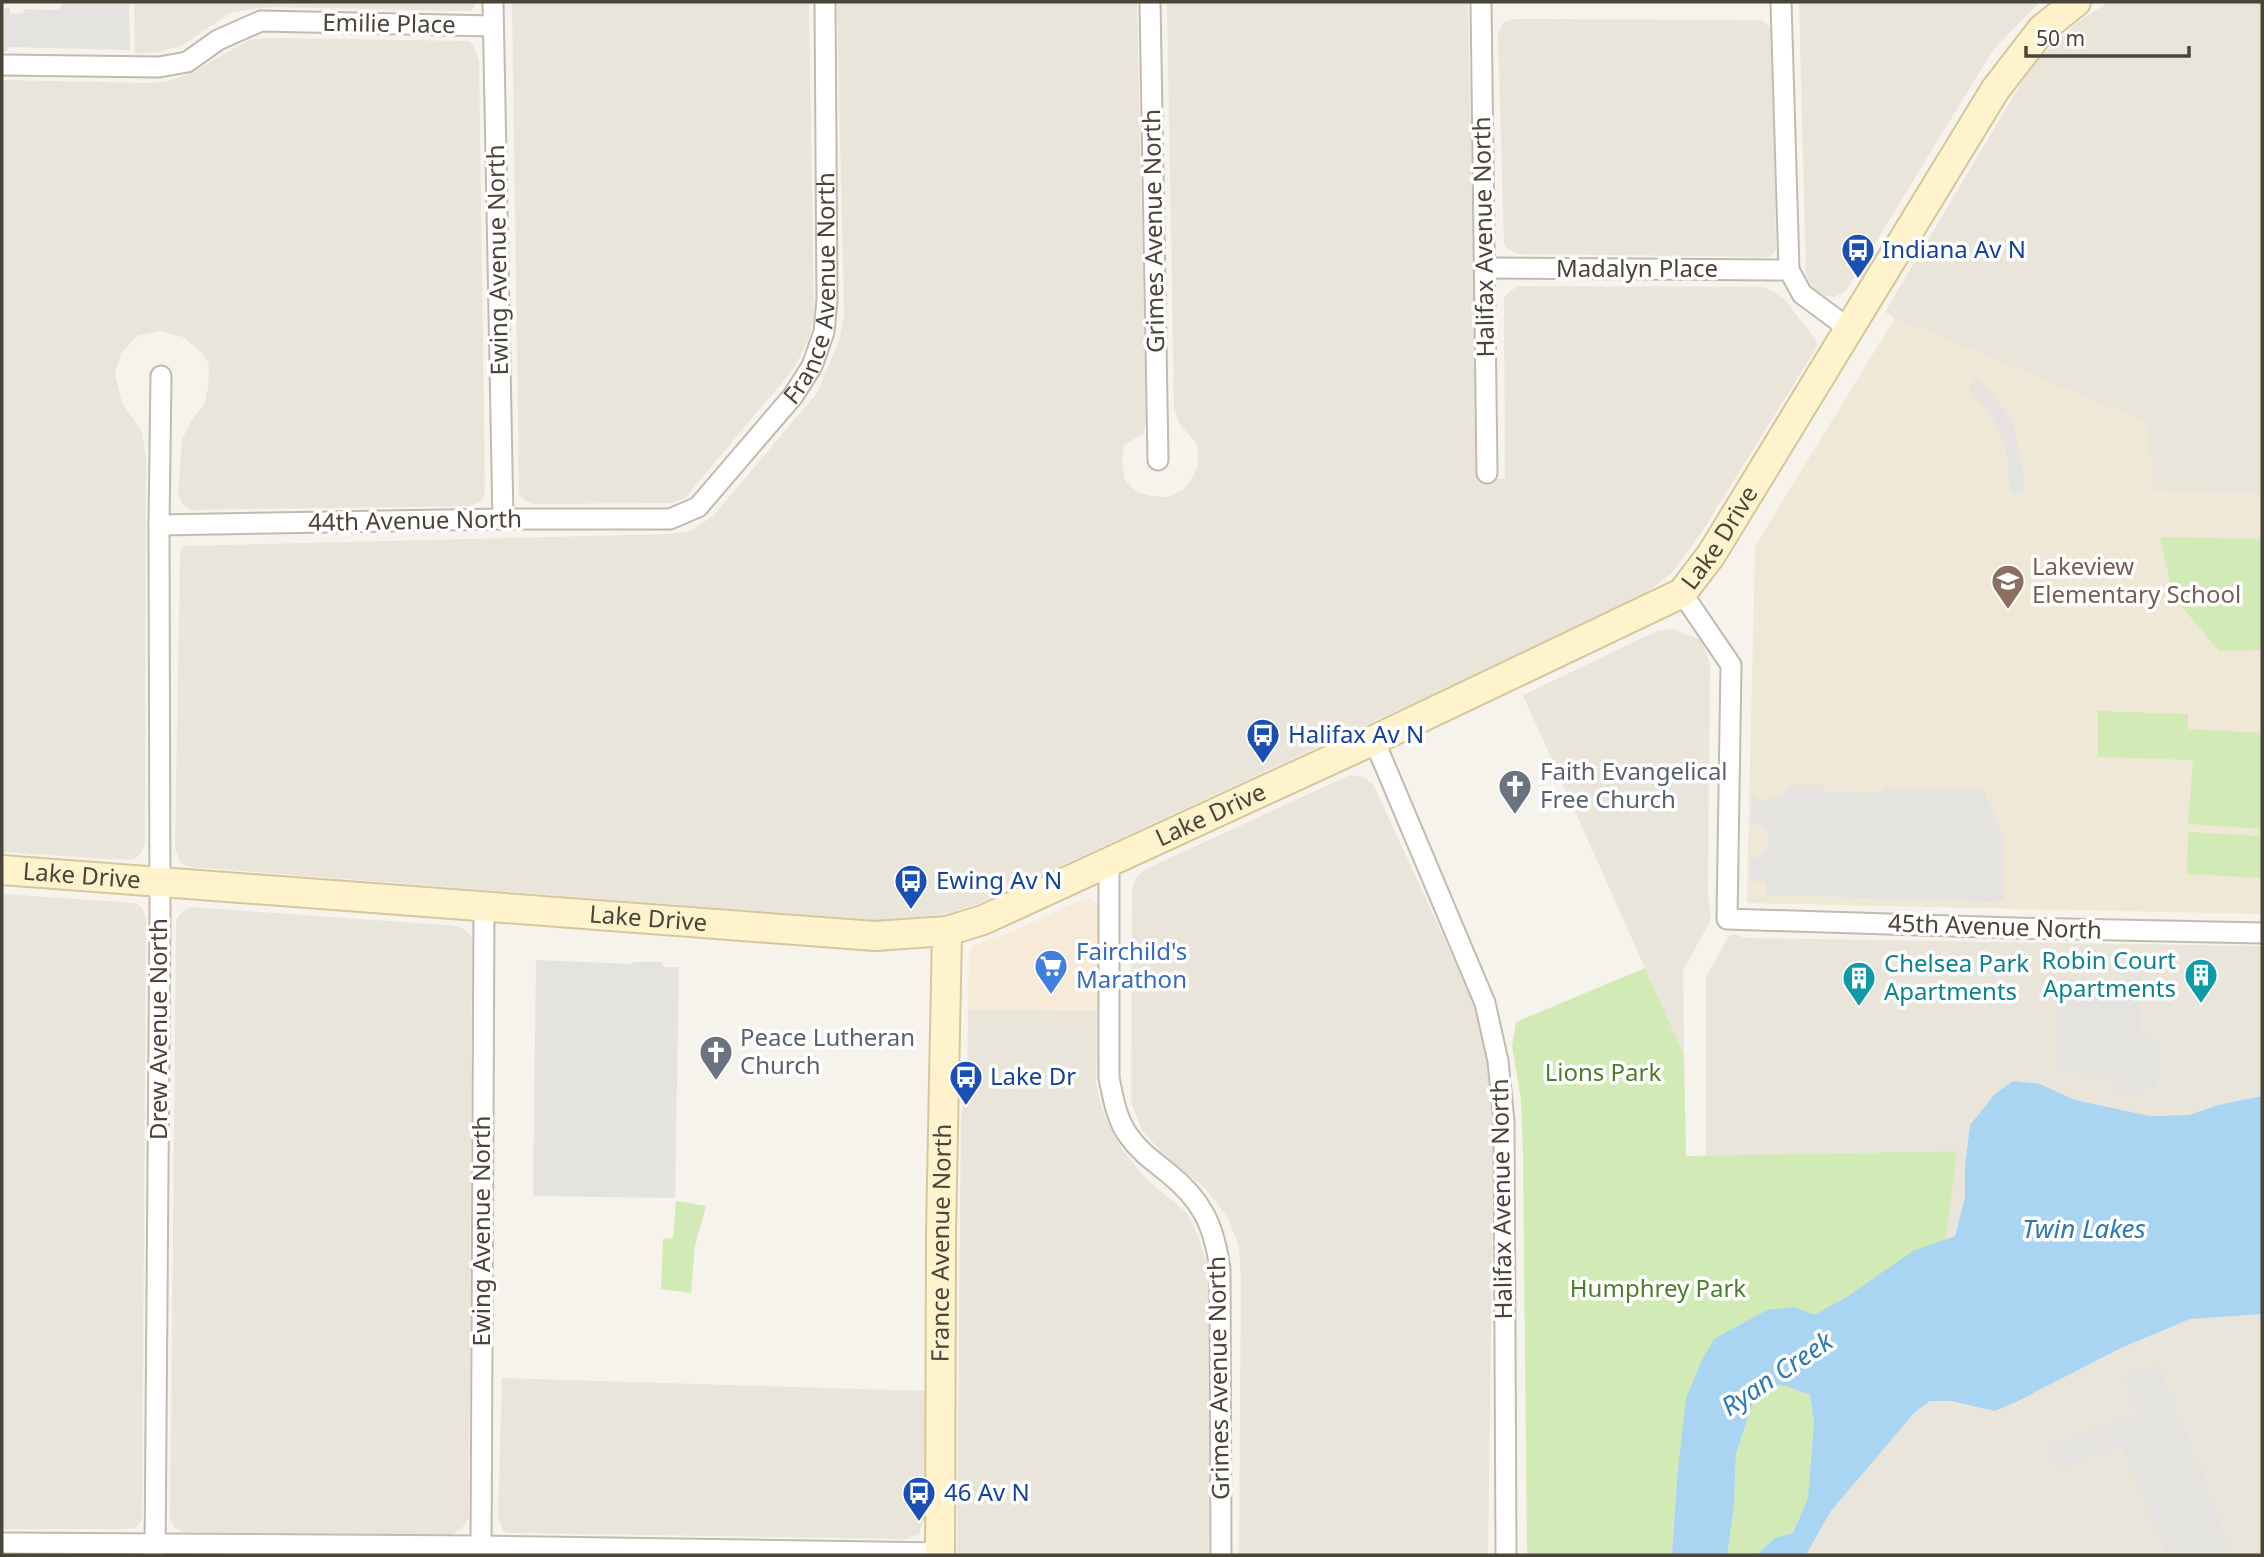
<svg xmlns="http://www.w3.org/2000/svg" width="2264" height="1557" viewBox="0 0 2264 1557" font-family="'Noto Sans',sans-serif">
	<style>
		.residential { fill: #eae5da }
		.commercial { fill: #f7ead8 }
		.education { fill: #efe8d6 }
		.green { fill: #d2eab5 }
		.parking { fill: #e5e3e0 }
		.water { fill: #a9d4f2 }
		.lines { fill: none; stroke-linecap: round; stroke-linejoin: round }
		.street-casing { stroke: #c2bbae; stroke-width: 23 }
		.secondary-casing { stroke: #d6c79b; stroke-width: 32 }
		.street { stroke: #fff; stroke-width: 19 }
		.secondary { stroke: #fff3cd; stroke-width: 28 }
		.labels { text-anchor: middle; stroke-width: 7; stroke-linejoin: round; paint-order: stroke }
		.street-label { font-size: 24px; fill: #4b4439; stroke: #fff }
		.transit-label { font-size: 24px; fill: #164399; stroke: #fff; text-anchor: start }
		.education-label { font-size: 24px; fill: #785e54; stroke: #fff; text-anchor: start }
		.worship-label { font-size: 24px; fill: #5b616d; stroke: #fff; text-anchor: start }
		.shop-label { font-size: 24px; fill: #366cbe; stroke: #fff; text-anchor: start }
		.culture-label { font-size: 24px; fill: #0d838f; stroke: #fff; text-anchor: end }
		.park-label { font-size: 24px; fill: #4a7f2a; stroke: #fff }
		.water-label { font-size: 26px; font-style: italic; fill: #2e7ab2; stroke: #fff }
	</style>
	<rect width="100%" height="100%" fill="#f6f3ec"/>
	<g class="residential">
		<path d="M134 2H477L471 11H463L273 7 246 10 230 13 183 45 158 52 135 54Z"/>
		<path d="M512 2H809L814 316 809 338 795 367 684 499 670 503 532 504 519 496Z"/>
		<path d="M837 2H1137L1146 417 1144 433 1124 445 1122 463 1125 480 1135 491 1150 496 1168 497 1182 490 1189 483 1198 467 1197 444 1179 423 1174 409 1167 2H1468L1478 479H1505L1504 298 1510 291 1519 286 1761 287 1771 290 1786 301 1815 339 1817 347 1703 530 1672 573 1635 601 980 903 950 913 887 921 191 867 180 863 175 846 180 553 183 546 670 534 690 531 713 516 817 393 839 341 844 316Z"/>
		<path d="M1799 2H2040L1993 50 1846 291 1834 297 1823 295 1812 287 1806 275Z"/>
		<path d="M2109 2H2262V495L2154 491 1885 312 2034 62 2078 22Z"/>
		<path d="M1515 19 1761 20 1768 25 1772 32 1776 249 1770 257 1517 254 1509 250 1504 244 1498 33 1504 22Z"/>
		<path d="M268 38 469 41 474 47 479 61 485 490 483 500 471 506 190 510 182 504 178 493 182 440 191 421 204 405 208 388 209 364 200 351 183 337 161 331 137 336 121 353 115 373 122 403 142 432 146 456 145 843 142 852 135 859 125 860 2 852V80L148 83 169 81 191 73 249 40Z"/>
		<path d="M1673 629 1701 640 1710 663 1708 893 1711 920 1683 970 1684 1055 1523 695 1657 631Z"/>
		<path d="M1350 775 1365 778 1373 784 1474 1003 1484 1031 1494 1100 1488 1555H1239L1241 1281 1239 1247 1228 1218 1206 1189 1170 1160 1142 1131 1131 1102 1132 890 1136 878 1146 869Z"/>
		<path d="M2 894 135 903 142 908 146 918 142 1519 138 1526 129 1529H2Z"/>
		<path d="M191 907 458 926 465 930 472 938 469 1518 462 1528 451 1535 182 1532 175 1528 170 1519 176 920 181 913Z"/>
		<path d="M1736 934 1744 938 2262 946V1096L2218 1105 2189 1115 2150 1116 2075 1100 2040 1084 1970 1125 1965 1166V1197L1955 1236 1946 1240 1956 1151 1706 1156V977L1729 936Z"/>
		<path d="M968 1009 1098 1011 1096 1085 1104 1115 1121 1148 1145 1178 1187 1213 1198 1236 1207 1264 1211 1300 1209 1555H957L961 1114 967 1087Z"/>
		<path d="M2262 1314V1555H1806L1830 1511 1915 1412 1930 1401H1950L1968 1406 2018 1401 2121 1348 2190 1319Z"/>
		<path d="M502 1378 926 1391 925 1517 919 1534 907 1539 510 1533 503 1531 498 1517Z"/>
	</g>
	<path class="commercial" d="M1086 898 1092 899 1101 908 1098 1011 968 1009 969 952 973 945 1013 931Z"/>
	<path class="education" d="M1895 318 2146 422 2154 491 2262 495V914L1747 903 1755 546Z"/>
	<g class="green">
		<path d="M2160 537 2262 539V650L2219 651 2173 596Z"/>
		<path d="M2098 711 2188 714V729L2262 733V829L2188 824 2193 760 2098 757Z"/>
		<path d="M2188 832 2262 836V878L2187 874Z"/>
		<path d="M1645 968 1684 1055 1686 1156 1957 1151 1946 1240 1804 1321 1677 1479 1672 1555H1527L1523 1154 1521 1100 1512 1046 1516 1022Z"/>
		<path d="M676 1201 706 1206 695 1245 691 1293 661 1289 663 1239 673 1238Z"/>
		<path d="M1770 1385 1786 1386 1810 1395 1814 1421 1808 1498 1793 1533 1775 1539 1757 1555H1727L1734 1506 1736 1454 1753 1402Z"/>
	</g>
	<g class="parking">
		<path d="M62 2H129L130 50 9 47 8 51H2V16H4L5 8H10V14L23 13 24 9 59 10Z"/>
		<path d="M1978 377 2002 407 2013 424 2024 474 2025 493H2010L2007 456 1999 430 1985 407 1968 388Z"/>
		<path d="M1790 785H1824L1825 792 1882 793 1883 788 1983 789 2004 836V900L1996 902 1767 895 1766 882 1750 881 1751 858 1758 857 1765 851 1769 841 1765 829 1757 824H1751L1752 793 1758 799 1768 800 1784 794Z"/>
		<path d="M2115 951 2136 952 2139 972V1038L2158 1039 2157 1088H2143L2142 1096 2118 1094 2119 1077 2055 1070 2057 978 2115 979Z"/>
		<path d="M536 960 631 964 634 962H661L664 967H679L675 1198 533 1196Z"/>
		<path d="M2160 1364 2167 1392 2171 1390 2178 1411 2175 1413 2182 1430 2185 1428 2192 1448 2189 1449 2196 1465 2200 1464 2207 1485 2204 1486 2210 1503 2213 1502 2221 1523 2218 1524 2233 1555H2167L2122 1446 2059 1469 2049 1447 2138 1413 2123 1378Z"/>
	</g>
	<path class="water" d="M2013 1081 2040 1084 2075 1100 2150 1116 2189 1115 2218 1105 2262 1096V1314L2190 1319 2121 1348 2018 1401 1995 1411 1950 1401H1930L1915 1412 1830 1512 1806 1555H1757L1775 1538 1793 1533 1808 1498 1814 1421 1810 1395 1786 1386 1770 1385 1753 1402 1736 1454 1734 1506 1727 1555H1672L1677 1479 1686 1398 1702 1360 1714 1339 1767 1310 1795 1307 1814 1315 1848 1296 1913 1251 1955 1236 1965 1197V1166L1970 1125 1995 1094Z"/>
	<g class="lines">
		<defs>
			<g id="street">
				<path d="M493 2 503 519"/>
				<path d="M1150 2 1158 460"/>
				<path d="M1481 2 1487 473"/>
				<path d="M1781 2 1789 270 1802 294 1848 328"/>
				<path d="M2 65 159 67 187 62 218 40 261 21 493 26"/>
				<path d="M1484 268 1789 270"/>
				<path id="s1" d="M159 525 503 519H670L698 507 793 396 812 366 824 332 827 300 825 2"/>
				<path d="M1682 593 1731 665 1727 919 2014 928 2262 933"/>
				<path d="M1374 740 1485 1003 1498 1061 1504 1122 1506 1555"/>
				<path d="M1109 862V1078C1113 1097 1116 1118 1128 1135 1139 1151 1152 1160 1167 1172 1202 1200 1214 1225 1220 1269L1221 1555"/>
				<path d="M2 1543 481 1546 940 1553"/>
				<path d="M155 1555 160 913 159 525 161 376"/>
				<path d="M481 1555 484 906"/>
			</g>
			<g id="secondary">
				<path id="s2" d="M2 870 875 936 947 931 983 920 1374 740 1682 593 1711 555 1995 90 2042 29 2076 2"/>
				<path id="s3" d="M940 1555 941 1231 947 931"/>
			</g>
		</defs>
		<use href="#street" class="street-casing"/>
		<use href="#secondary" class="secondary-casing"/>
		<use href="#street" class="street"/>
		<use href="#secondary" class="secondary"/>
	</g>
	<defs>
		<symbol id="bus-pin" viewBox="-11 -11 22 30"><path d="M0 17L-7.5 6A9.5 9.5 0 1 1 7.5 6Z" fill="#1a4fb4" stroke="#fff"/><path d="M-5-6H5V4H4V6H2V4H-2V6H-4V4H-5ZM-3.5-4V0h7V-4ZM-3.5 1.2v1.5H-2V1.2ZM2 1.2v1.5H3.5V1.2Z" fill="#fff"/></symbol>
		<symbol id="school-pin" viewBox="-11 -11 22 30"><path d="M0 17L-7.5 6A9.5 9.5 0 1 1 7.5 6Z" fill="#8d6e63" stroke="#fff"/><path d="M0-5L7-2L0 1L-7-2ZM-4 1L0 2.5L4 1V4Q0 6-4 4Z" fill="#fff"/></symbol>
		<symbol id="church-pin" viewBox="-11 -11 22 30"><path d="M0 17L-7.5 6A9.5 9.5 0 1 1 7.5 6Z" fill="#6b7280" stroke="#fff"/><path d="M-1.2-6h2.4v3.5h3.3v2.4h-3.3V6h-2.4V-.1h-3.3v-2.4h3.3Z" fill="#fff"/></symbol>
		<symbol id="supermarket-pin" viewBox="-11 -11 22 30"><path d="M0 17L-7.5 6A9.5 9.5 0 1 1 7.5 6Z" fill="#3f7fe0" stroke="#fff"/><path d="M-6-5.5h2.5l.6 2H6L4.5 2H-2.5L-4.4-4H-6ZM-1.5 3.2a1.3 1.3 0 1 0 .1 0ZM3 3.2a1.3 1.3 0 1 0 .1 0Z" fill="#fff"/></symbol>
		<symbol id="building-pin" viewBox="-11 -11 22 30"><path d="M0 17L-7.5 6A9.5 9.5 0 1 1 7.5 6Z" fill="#0f9aa8" stroke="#fff"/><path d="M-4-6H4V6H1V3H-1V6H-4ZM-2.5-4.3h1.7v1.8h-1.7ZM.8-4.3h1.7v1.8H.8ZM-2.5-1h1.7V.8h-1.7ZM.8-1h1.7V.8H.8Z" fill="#fff"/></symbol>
	</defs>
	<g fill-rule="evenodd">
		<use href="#bus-pin" x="1839" y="231" width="38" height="52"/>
		<use href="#school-pin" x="1989" y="562" width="38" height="52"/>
		<use href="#bus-pin" x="1244" y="716" width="38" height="52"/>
		<use href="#church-pin" x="1496" y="767" width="38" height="52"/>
		<use href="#bus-pin" x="892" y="862" width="38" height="52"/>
		<use href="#supermarket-pin" x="1032" y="947" width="38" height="52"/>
		<use href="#building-pin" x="2182" y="956" width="38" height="52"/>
		<use href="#building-pin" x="1840" y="959" width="38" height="52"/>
		<use href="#church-pin" x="697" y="1033" width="38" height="52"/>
		<use href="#bus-pin" x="947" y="1058" width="38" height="52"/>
		<use href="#bus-pin" x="900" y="1474" width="38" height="52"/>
	</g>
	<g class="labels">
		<g class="street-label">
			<text transform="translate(389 24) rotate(1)" y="8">Emilie Place</text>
			<text transform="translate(1154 231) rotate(-91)" y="8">Grimes Avenue North</text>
			<text transform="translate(1484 237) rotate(-91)" y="8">Halifax Avenue North</text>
			<text transform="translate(498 260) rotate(-91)" y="8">Ewing Avenue North</text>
			<text x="1637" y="277">Madalyn Place</text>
			<text dy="8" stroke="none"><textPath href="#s1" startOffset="800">France Avenue North</textPath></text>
			<text transform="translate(415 521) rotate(-1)" y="8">44th Avenue North</text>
			<text dy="8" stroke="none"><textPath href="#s2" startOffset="1824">Lake Drive</textPath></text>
			<text dy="8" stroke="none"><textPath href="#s2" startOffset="1236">Lake Drive</textPath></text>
			<text dy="8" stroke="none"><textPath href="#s2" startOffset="80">Lake Drive</textPath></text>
			<text dy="8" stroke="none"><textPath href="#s2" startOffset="648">Lake Drive</textPath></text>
			<text transform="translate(1995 927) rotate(2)" y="8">45th Avenue North</text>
			<text transform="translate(159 1029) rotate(-90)" y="8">Drew Avenue North</text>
			<text transform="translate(1502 1199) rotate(-91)" y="8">Halifax Avenue North</text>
			<text transform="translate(482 1231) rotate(-90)" y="8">Ewing Avenue North</text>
			<text dy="8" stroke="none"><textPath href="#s3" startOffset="312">France Avenue North</textPath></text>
			<text transform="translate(1219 1378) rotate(-91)" y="8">Grimes Avenue North</text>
		</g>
		<g class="transit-label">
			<text x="1882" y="258">Indiana Av N</text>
			<text x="1288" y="743">Halifax Av N</text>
			<text x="936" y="889">Ewing Av N</text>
			<text x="990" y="1085">Lake Dr</text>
			<text x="944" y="1501">46 Av N</text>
		</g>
		<g class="education-label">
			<text x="2032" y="575">Lakeview<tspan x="2032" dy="28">Elementary School</tspan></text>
		</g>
		<g class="worship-label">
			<text x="1540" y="780">Faith Evangelical<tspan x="1540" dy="28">Free Church</tspan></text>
			<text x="740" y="1046">Peace Lutheran<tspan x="740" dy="28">Church</tspan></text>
		</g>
		<g class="shop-label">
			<text x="1076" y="960">Fairchild's<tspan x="1076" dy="28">Marathon</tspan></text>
		</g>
		<g class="culture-label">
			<text x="2176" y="969">Robin Court<tspan x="2176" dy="28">Apartments</tspan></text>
			<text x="1884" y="972" text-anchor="start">Chelsea Park<tspan x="1884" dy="28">Apartments</tspan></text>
		</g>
		<g class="park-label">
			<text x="1603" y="1081">Lions Park</text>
			<text x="1658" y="1297">Humphrey Park</text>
		</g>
		<g class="water-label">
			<text x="2084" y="1238">Twin Lakes</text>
			<text transform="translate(1777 1374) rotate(-34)" y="9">Ryan Creek</text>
		</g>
	</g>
	<rect width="2264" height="1557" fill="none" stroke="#4b4439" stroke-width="7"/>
	<path d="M2026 46v10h163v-10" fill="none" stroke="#4b4439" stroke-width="3.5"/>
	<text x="2036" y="46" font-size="21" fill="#4b4439" stroke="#ffffff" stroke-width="5" paint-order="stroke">50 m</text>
</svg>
